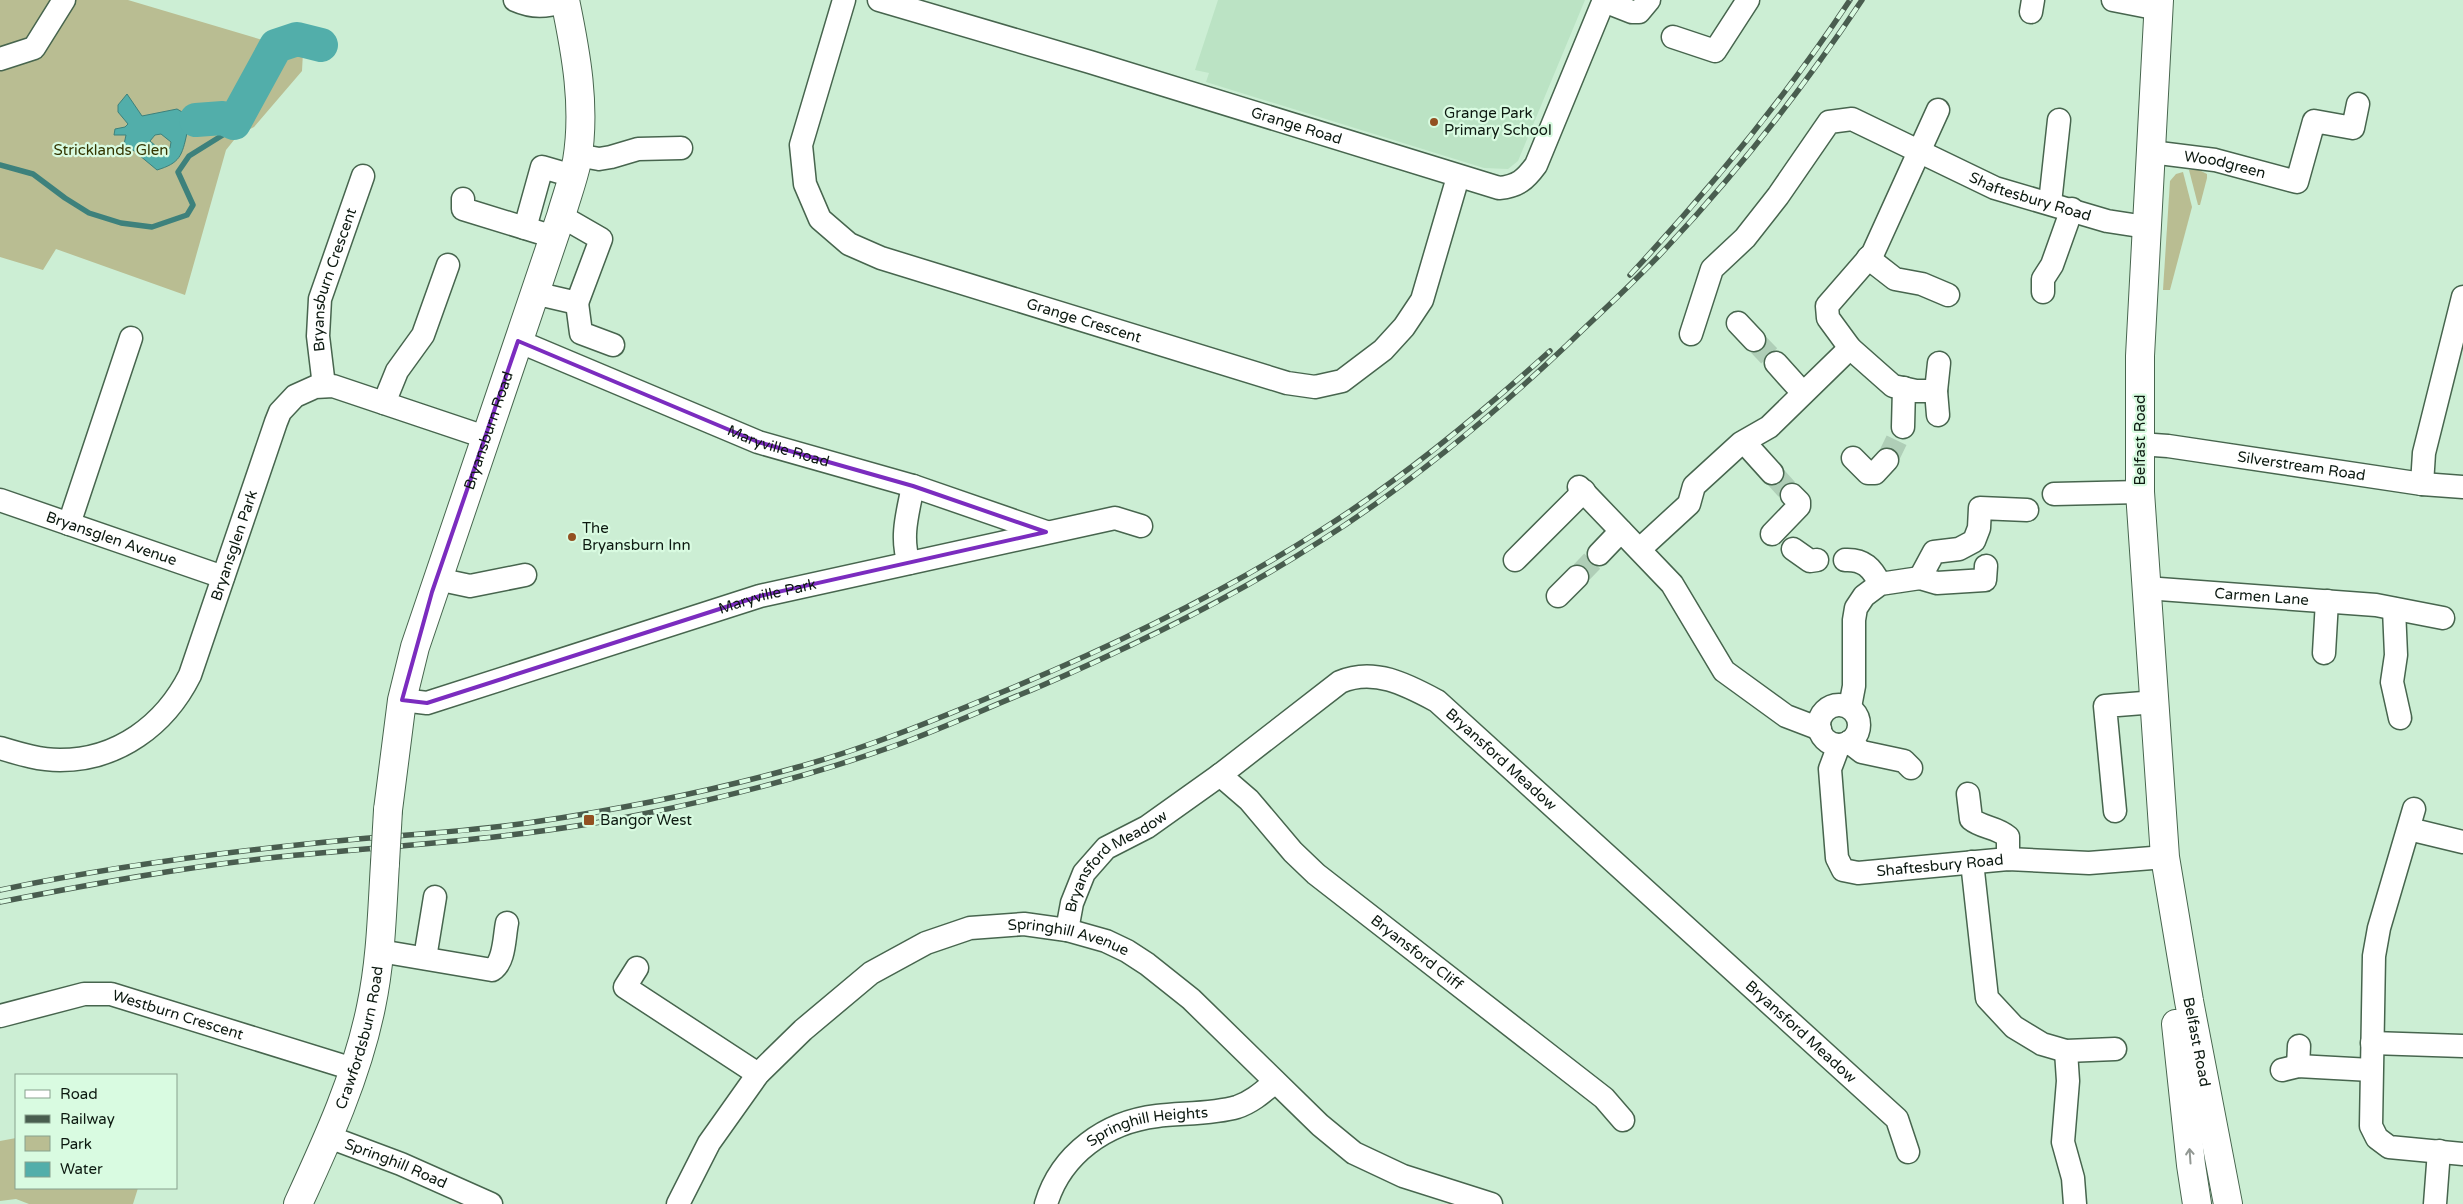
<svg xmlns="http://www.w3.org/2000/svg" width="2463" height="1204" viewBox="0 0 2463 1204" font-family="'Varela Round',sans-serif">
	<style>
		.built { fill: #bbe3c4 }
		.green { fill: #b9bd92 }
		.water { fill: #52aeaa; stroke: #3d817c; fill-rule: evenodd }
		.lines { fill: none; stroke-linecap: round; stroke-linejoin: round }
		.stream { stroke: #3d817c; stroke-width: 5.5 }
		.river { stroke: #52aeaa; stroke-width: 34 }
		.minor-tunnel { stroke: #afceb7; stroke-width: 22; stroke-dasharray: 22 11; stroke-linecap: butt }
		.minor-casing { stroke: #47654e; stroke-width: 25 }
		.major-casing { stroke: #47654e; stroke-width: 30 }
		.minor { stroke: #fff; stroke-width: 22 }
		.major { stroke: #fff; stroke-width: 28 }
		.rail-casing { stroke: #495d4f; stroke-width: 5.5 }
		.rail { stroke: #d9fbe1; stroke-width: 4; stroke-dasharray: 11; stroke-linecap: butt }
		.major-bridge-casing { stroke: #47654e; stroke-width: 30; stroke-linecap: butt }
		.major-bridge { stroke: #fff; stroke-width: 28 }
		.oneway { stroke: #929893 }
		.marked { fill: none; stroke: #7b2cbf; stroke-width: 4; stroke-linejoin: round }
		.poi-dot { fill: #935021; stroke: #d9fbe1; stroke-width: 2 }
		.labels { text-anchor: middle; stroke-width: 4.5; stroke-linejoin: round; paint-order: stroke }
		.poi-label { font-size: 15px; fill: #0c1910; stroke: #d9fbe1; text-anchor: start }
		.street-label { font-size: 15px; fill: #0c1910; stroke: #d9fbe1 }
		.park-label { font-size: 15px; fill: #343500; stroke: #d9fbe1 }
	</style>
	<rect width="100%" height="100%" fill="#cceed4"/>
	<path class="built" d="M1218 0H1585L1518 161 1508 169 1484 168 1206 82 1209 73 1195 70Z"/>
	<g class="green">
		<path d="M0 0H128L303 52 302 71 254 127 238 135 226 150 185 295 56 249 43 270 0 257Z"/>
		<path d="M2197 169 2207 174V178L2200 205H2198L2189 170Z"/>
		<path d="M2183 172 2192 207 2170 290H2163L2170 181 2176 174Z"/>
		<path d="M16 1138V1188H138L133 1204H29L16 1199 0 1201V1141Z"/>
	</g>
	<path class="water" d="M127 94 142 116 177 109 196 120 191 131 187 133C182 156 180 163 157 170L133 150 128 152 123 149 126 135H114L115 129 125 127 128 124 118 112V105ZM161 134 171 142 170 148 164 153 150 141 155 135Z"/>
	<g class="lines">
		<path class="stream" d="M0 165 33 174 65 198 89 213 121 223 152 227 187 215 193 205 178 172 189 156 226 133 234 123"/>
		<path class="river" d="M196 120 223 118 234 123 276 46 297 39 321 45"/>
		<g class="minor-tunnel">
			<path d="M1754 340 1776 363"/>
			<path d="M1887 460 1903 427"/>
			<path d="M1772 473 1792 495"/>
			<path d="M1577 577 1599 554"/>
		</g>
		<defs>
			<g id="minor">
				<path d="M515 0C533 8 546 7 565 1"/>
				<path id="s1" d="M844 0 801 145 805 184 820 219 849 244 881 258 1287 383 1315 387 1342 381 1383 350 1404 327 1422 300 1458 177"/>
				<path id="s2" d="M879 0 1090 62 1499 188C1518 186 1525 180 1536 165L1604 0"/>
				<path d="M2113 0 2159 9"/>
				<path d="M1604 1 1632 12H1639L1649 0"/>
				<path d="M2031 12 2033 0"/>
				<path d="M1673 37 1715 51 1748 0"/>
				<path d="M0 59 34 48 64 0"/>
				<path id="s3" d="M2151 152 2215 160 2297 182 2314 121 2353 128 2358 104"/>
				<path d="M577 155 599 159 611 157 638 149 681 148"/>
				<path d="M463 199V209L554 237"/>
				<path d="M2050 203 2059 120"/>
				<path d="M525 228 542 167 573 176"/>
				<path d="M1868 258 1895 279 1922 284 1948 295"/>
				<path d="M2043 292V279L2052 265 2072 209"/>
				<path d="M534 293 577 303 601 239 561 216"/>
				<path d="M577 303 581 333 613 345"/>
				<path d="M1738 323 1754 340"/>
				<path id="s4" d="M1691 334 1712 269 1745 238 1778 196 1829 122 1852 119 1995 188 2107 221 2146 227"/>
				<path id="s5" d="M518 341 758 442 913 486 1046 532"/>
				<path d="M1776 363 1803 393"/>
				<path id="s6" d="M324 386 318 336 320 299 363 176"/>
				<path d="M1936 391H1916L1893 386 1850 348 1828 318 1827 306 1873 253 1938 110"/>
				<path d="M384 403 397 371 423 335 448 265"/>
				<path d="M1938 415 1936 391 1939 363"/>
				<path d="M1903 427 1904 388"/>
				<path d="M1744 442 1772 473"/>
				<path id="s7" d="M2139 444 2168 446 2422 484 2463 487"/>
				<path d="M1853 458 1868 473H1875L1887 460"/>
				<path d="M2422 484 2424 453 2463 297"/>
				<path d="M1579 487 1672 584 1724 671 1786 716 1820 729"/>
				<path d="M2054 494 2140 492"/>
				<path id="s8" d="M0 500 223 577"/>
				<path d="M69 524 131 338"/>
				<path d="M1772 534 1799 506V502L1792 495"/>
				<path d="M1640 549 1689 504 1694 486 1741 443 1769 427 1850 348"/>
				<path d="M1793 549 1810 561 1817 560"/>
				<path d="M1599 554 1621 531"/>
				<path d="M1515 560 1584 491"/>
				<path d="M1845 560C1864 559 1872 568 1880 584"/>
				<path d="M909 563C900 537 908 512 913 486"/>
				<path d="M1920 578 1934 552 1959 549 1974 541 1979 528 1980 508 2027 510"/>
				<path d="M437 579 470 586 525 575"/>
				<path id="s9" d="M2146 588 2376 605 2443 618"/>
				<path d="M1558 596 1577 577"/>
				<path d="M2394 609 2396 655 2392 682 2400 718"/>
				<path d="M2324 653 2327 601"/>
				<path id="s10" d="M402 700 427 703 760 596 1115 518 1141 526"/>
				<circle cx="1839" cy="725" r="20"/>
				<path d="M1850 707 1854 686V620L1856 608 1864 596 1880 584 1920 578 1937 583 1985 580 1986 566"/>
				<path d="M1849 742 1862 752 1904 761 1911 768"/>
				<path id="s11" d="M1839 745 1830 769 1837 858 1843 870 1858 873 2008 859 2089 863 2165 857"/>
				<path id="s12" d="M0 748C20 754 39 760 60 760 118 760 165 725 190 675L276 422 280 412 295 396 315 387 333 386 485 437"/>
				<path id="s13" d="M1220 775 1249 800 1293 852 1316 874 1604 1098 1623 1120"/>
				<path d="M1968 794 1971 819C1982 828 1997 827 2008 837V859"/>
				<path d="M2414 809 2379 928 2374 956 2371 1126 2377 1138 2389 1147 2463 1154"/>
				<path d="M2115 811 2105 706 2156 702"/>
				<path d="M2409 829 2463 842"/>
				<path d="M1972 862 1987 998 2014 1027 2042 1044 2066 1051 2115 1049"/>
				<path id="s14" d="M1067 930 1072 903 1084 873 1106 848 1147 827 1220 775 1340 682C1374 667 1407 685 1437 701L1897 1119 1908 1152"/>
				<path d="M380 951 492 970C505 962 504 937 507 923"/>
				<path d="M425 958 435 897"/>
				<path d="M637 968 625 987 758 1074"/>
				<path id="s15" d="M0 1016 84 994H111L353 1069"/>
				<path d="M2372 1043 2463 1046"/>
				<path d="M2066 1051 2068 1081 2063 1142 2073 1178 2075 1204"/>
				<path d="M2298 1066 2299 1046"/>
				<path d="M2282 1070 2298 1066 2371 1070"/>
				<path id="s16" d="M329 1137 401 1164 491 1204"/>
				<path id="s17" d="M678 1204 709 1143 758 1074 803 1030 871 973 926 943 970 928 1024 924 1067 930 1106 941 1127 951 1147 964 1191 999 1320 1125 1354 1153 1403 1176 1491 1204"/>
				<path id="s18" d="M1046 1204C1061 1154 1106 1122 1157 1116 1181 1113 1214 1114 1237 1107 1252 1102 1263 1092 1275 1082"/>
				<path d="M2435 1204 2439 1151"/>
			</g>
			<g id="major">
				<path id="s19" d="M2159 0 2140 356V492L2165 857 2189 1001 2228 1204"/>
				<path id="s20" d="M388 810 402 700 415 647 561 216C566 198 573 180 577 161 586 107 576 53 565 0"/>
				<path d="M2176 1024 2191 1165 2197 1204"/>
				<path id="s21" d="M298 1204C327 1141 357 1076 371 1007 381 960 382 912 385 863"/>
			</g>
		</defs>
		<use href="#minor" class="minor-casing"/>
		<use href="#major" class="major-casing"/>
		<use href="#minor" class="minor"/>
		<use href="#major" class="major"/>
		<defs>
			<g id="rail">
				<path d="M1630 275C1710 189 1785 98 1850 0"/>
				<path d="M0 890C118 865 238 850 358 839 417 834 476 831 534 822 622 809 712 791 798 767 866 748 930 722 995 695 1107 649 1216 597 1318 532 1401 480 1478 416 1550 351"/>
				<path d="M0 902C92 884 184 867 278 857 400 845 522 839 643 814 727 797 813 775 894 746 941 729 987 708 1034 689 1134 646 1231 599 1322 540 1410 484 1492 416 1567 345 1601 312 1636 281 1668 246 1739 170 1804 87 1862 0"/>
			</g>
		</defs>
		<use href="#rail" class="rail-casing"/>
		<use href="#rail" class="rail"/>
		<defs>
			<path id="major-bridge" d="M385 863 388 810"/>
		</defs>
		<use href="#major-bridge" class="major-bridge-casing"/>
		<use href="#major-bridge" class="major-bridge"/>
	</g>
	<defs><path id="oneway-shaft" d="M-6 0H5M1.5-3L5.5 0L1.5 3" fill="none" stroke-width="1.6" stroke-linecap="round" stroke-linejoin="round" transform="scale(1.25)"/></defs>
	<use class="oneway" href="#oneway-shaft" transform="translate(2190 1156) rotate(-94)"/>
	<path class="marked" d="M518 341 758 442 913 486 1046 532 760 596 427 703 402 700 432 592Z"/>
	<g class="poi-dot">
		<circle cx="1434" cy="122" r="5"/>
		<circle cx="572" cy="537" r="5"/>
		<rect x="583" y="814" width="12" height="12" rx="2.5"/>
	</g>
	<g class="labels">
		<g class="poi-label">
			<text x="1444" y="118">Grange Park<tspan x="1444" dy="17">Primary School</tspan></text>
			<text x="582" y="533">The<tspan x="582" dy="17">Bryansburn Inn</tspan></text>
			<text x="600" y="825">Bangor West</text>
		</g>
		<g class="street-label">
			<text dy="5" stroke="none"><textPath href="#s2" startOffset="436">Grange Road</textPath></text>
			<text dy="5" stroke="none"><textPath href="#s3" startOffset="75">Woodgreen</textPath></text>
			<text dy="5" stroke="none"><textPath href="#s4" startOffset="475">Shaftesbury Road</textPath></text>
			<text dy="5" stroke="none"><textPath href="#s6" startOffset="109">Bryansburn Crescent</textPath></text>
			<text dy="5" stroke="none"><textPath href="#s1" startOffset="514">Grange Crescent</textPath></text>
			<text dy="5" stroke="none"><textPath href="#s20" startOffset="394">Bryansburn Road</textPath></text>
			<text transform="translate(2140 440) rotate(-90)" y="5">Belfast Road</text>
			<text dy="5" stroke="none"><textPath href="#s5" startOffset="281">Maryville Road</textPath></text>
			<text dy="5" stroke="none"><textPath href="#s7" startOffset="164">Silverstream Road</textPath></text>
			<text dy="5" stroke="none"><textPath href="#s8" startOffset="118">Bryansglen Avenue</textPath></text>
			<text dy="5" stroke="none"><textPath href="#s12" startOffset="362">Bryansglen Park</textPath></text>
			<text dy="5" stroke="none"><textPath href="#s9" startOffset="116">Carmen Lane</textPath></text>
			<text dy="5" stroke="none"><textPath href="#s10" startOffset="382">Maryville Park</textPath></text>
			<text dy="5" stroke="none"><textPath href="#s14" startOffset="570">Bryansford Meadow</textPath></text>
			<text dy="5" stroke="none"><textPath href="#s14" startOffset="90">Bryansford Meadow</textPath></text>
			<text dy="5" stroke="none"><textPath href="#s11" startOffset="226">Shaftesbury Road</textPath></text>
			<text dy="5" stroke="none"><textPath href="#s17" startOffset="514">Springhill Avenue</textPath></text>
			<text dy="5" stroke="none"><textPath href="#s13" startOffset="266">Bryansford Cliff</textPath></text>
			<text dy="5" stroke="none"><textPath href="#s15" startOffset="184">Westburn Crescent</textPath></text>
			<text dy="5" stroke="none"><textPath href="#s14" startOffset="975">Bryansford Meadow</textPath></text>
			<text dy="5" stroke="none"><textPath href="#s21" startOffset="178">Crawfordsburn Road</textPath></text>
			<text dy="5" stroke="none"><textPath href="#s19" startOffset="1046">Belfast Road</textPath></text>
			<text dy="5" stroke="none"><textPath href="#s18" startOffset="138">Springhill Heights</textPath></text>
			<text dy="5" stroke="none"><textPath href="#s16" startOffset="72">Springhill Road</textPath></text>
		</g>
		<g class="park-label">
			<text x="111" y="155">Stricklands Glen</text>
		</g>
	</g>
	<rect x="15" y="1074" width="162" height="115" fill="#d9fbe1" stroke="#87a18d"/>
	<rect x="25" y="1090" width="25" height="8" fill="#ffffff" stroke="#87a18d"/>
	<text x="60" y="1099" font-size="15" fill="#0c1910">Road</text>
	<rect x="25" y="1115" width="25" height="8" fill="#495d4f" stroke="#87a18d"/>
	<text x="60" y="1124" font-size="15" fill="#0c1910">Railway</text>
	<rect x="25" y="1136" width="25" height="15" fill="#b9bd92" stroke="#87a18d"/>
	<text x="60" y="1149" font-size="15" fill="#0c1910">Park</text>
	<rect x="25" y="1162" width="25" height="15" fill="#52aeaa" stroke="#87a18d"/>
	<text x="60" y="1174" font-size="15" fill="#0c1910">Water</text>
</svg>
